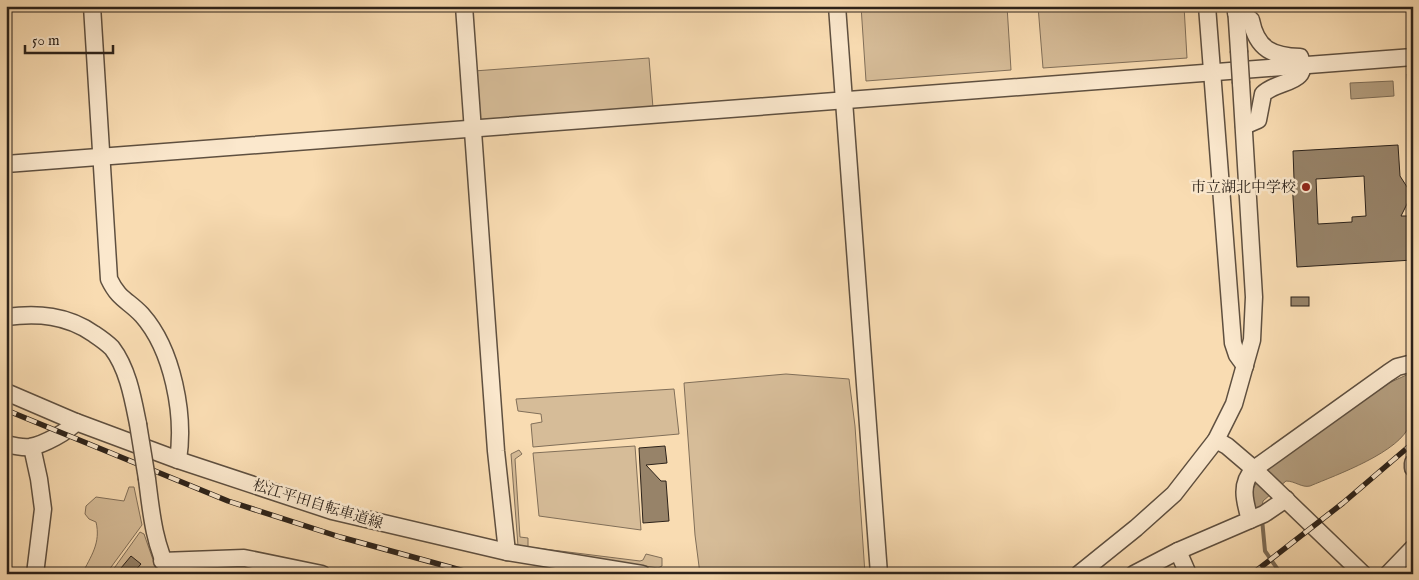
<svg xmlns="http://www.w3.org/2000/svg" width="1419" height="580" viewBox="0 0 1419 580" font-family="'IM FELL English','Noto Serif JP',serif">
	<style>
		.green { fill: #d6bc98; stroke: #816f59 }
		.water { fill: #b39d7e; stroke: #7d6c56 }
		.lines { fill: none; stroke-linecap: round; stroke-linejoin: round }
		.stream { stroke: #7d6c56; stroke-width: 4 }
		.building { fill: #978369; stroke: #2c221a; fill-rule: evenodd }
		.minor-casing { stroke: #5f5040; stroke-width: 19 }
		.minor { stroke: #fbe8cd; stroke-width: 16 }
		.rail-casing { stroke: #2c221a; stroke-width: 5.5 }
		.rail { stroke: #fbe8cd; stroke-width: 4; stroke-dasharray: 11; stroke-linecap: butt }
		.minor-bridge-casing { stroke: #5f5040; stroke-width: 19; stroke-linecap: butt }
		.minor-bridge { stroke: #fbe8cd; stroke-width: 16 }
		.poi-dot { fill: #8f2418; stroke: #fbe8cd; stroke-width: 2 }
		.labels { text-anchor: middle; stroke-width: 5; stroke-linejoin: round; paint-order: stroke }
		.poi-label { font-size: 15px; fill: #2c221a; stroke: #fbe8cd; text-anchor: end }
		.street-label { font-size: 15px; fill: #2c221a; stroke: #fbe8cd }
	</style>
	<rect width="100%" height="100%" fill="#f9dcb2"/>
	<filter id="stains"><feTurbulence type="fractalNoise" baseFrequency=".004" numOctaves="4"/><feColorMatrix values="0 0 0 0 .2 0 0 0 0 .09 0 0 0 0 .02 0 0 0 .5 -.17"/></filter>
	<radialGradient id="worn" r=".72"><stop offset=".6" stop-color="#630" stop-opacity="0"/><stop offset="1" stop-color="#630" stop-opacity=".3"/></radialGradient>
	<g class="green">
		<path d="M861 6H1007L1011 70 866 81Z"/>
		<path d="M1038 6H1184L1187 58 1043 68Z"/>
		<path d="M649 58 653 108 481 122 474 71Z"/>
		<path d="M1407 74H1413V157Z"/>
		<path d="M786 374 849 379 855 426 865 574H700L695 535 684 383Z"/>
		<path d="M674 389 679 434 533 447 531 424 542 422 541 414 518 411 516 399Z"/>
		<path d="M635 446 641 530 539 516 533 453Z"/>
		<path d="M519 450 522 454 515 459 520 537 528 538V547L640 561 643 560 646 554 662 558V566L658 568 518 546 511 454Z"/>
		<path d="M129 487H134L142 525 106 574H82C91 556 101 543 96 522L89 519 85 514 86 506 96 497 124 501Z"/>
		<path d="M140 532 144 534 158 574H110Z"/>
	</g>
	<g class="water">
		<path d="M1393 81 1394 96 1351 99 1350 83Z"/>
		<path d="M1413 372V388C1401 398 1414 411 1410 424 1401 452 1336 475 1310 486 1302 488 1295 481 1286 481L1263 501 1262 507 1255 510C1246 491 1258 479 1271 466L1389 383Z"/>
	</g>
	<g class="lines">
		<path class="stream" d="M1262 519 1265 551 1281 574"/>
	</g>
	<g class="building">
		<path d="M1398 145 1400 176 1409 190 1408 202 1401 216H1410L1413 260 1297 267 1292 180 1294 179 1293 151ZM1364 176 1366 216 1352 217V222L1318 224 1316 179Z"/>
		<rect x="1291" y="297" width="18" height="9"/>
		<path d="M665 446 667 463 646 465 661 481H666L669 521 643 523 639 448Z"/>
		<path d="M131 556 141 564 132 574H116Z"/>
	</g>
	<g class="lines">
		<defs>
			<g id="minor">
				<path d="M92 6 109 279C119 300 128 300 142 315 173 350 185 415 178 460"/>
				<path d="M464 6 496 451 507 552"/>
				<path d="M837 6 879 574"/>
				<path d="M1207 6 1233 343 1237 355 1245 366"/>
				<path d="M1236 6 1239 51"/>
				<path d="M1236 13 1243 14 1251 20C1257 50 1273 56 1300 57 1311 85 1278 79 1263 94L1258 120 1244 126"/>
				<path d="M6 164 1413 57"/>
				<path d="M6 317C38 313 67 315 94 334 100 338 107 343 112 348 128 369 133 399 138 424"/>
				<path d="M6 392 76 422 178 460 332 511 507 552 642 574"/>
				<path d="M1216 440 1227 446 1254 469 1363 574"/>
				<path d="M6 444C14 446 22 448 30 447 43 445 69 431 76 422"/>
				<path d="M32 447 39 479 43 509 35 574"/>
				<path d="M1413 463V468"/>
				<path d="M147 479C151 511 154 545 170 574"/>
				<path d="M1250 520 1264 514 1286 499"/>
				<path d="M1178 551 1188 574"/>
				<path d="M162 561 244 558 322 574"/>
				<path d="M1079 574 1136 528 1174 494 1216 440 1234 404 1252 340 1254 297 1241 83"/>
				<path d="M1134 574 1178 551 1250 520C1245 502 1239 484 1254 469L1388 373 1397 367 1413 363"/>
				<path d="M1388 574 1413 548"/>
			</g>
		</defs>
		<use href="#minor" class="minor-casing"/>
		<use href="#minor" class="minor"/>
		<defs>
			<g id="rail">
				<path d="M6 410 228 501 340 537 475 574"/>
				<path d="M1252 574 1343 503 1413 443"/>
			</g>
		</defs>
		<use href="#rail" class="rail-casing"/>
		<use href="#rail" class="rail"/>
		<defs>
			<g id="minor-bridge">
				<path d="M1239 51 1241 83"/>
				<path d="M138 424 147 479"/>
			</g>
		</defs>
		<use href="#minor-bridge" class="minor-bridge-casing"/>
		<use href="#minor-bridge" class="minor-bridge"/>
	</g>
	<circle class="poi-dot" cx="1306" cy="187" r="5"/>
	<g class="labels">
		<g class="poi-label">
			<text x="1296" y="192">市立湖北中学校</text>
		</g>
		<g class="street-label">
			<text transform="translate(318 504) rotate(17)" y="5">松江平田自転車道線</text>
		</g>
	</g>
	<rect width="1419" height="580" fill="none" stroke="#f9dcb2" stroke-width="25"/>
	<rect x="8" y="8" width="1404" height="565" fill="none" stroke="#2c221a" stroke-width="2.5"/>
	<rect x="12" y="12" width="1394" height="555" fill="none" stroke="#2c221a"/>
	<path d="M25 45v8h88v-8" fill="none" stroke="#2c221a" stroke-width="2.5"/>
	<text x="32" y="45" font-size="15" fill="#2c221a" stroke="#fbe8cd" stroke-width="4" paint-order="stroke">50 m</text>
	<rect width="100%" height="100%" filter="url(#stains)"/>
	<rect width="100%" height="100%" fill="url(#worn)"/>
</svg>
